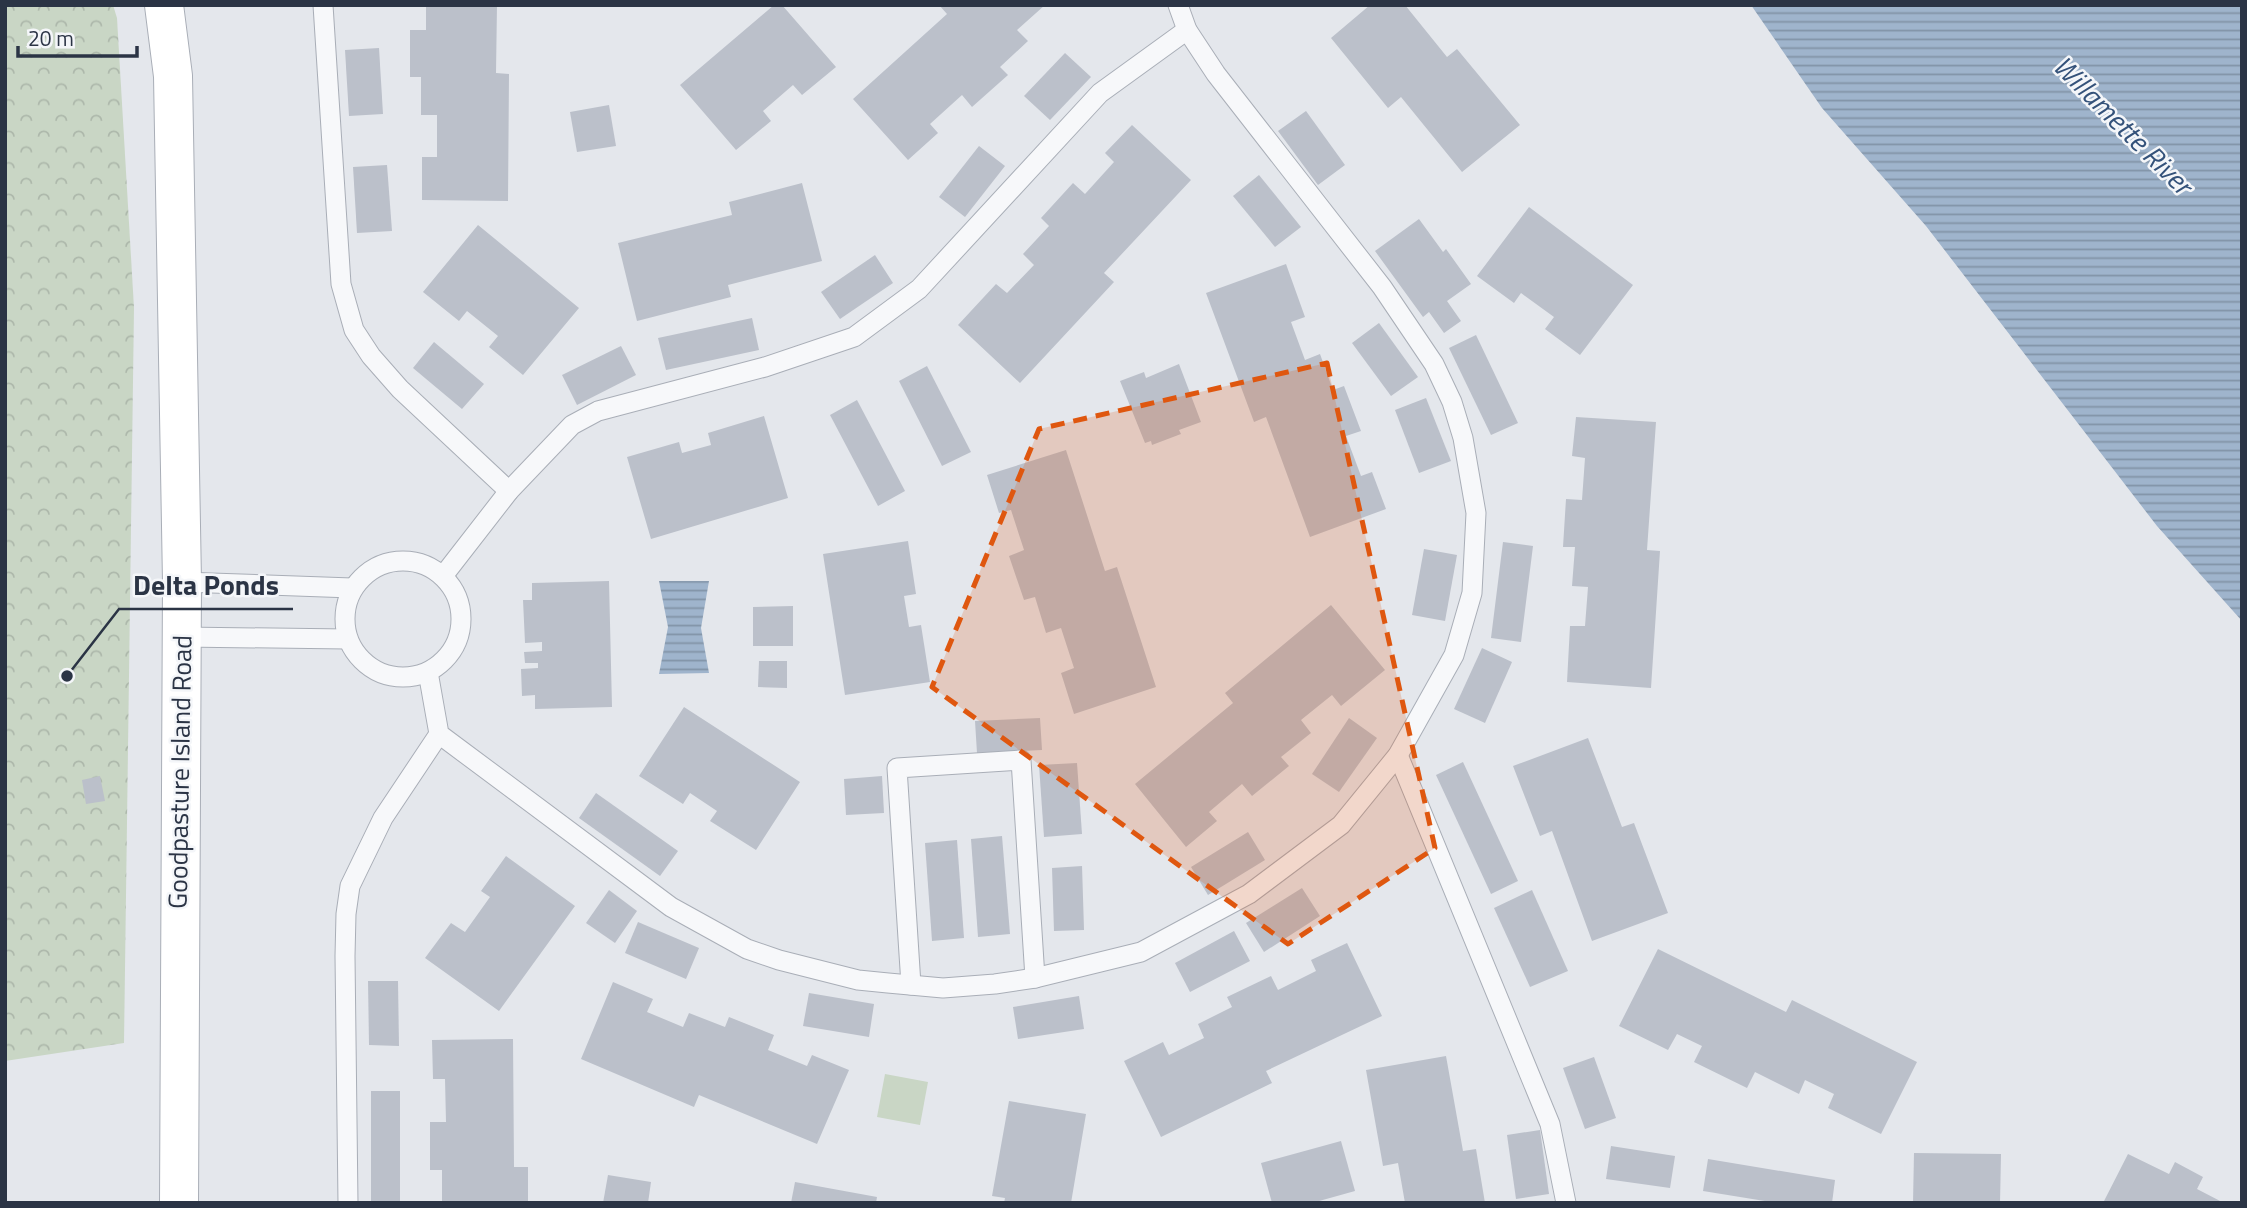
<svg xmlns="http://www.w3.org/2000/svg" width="2247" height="1208" viewBox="0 0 2247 1208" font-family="'Titillium Web',sans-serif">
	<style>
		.park { fill: url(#park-crowns) }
		.garden { fill: #c9d6c5 }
		.water { fill: url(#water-rules) }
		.building { fill: #bbc0ca }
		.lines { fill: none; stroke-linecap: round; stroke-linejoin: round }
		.service-casing { stroke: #a9aeb7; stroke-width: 21 }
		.secondary-casing { stroke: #a9aeb7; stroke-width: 40 }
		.service { stroke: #f7f8fa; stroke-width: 19 }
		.secondary { stroke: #fff; stroke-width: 38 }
		.marked { fill: #df570f; fill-opacity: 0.2; stroke: #df570f; stroke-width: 5; stroke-dasharray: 14 9; stroke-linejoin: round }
		.labels { text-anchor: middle; stroke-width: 5; stroke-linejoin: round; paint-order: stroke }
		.street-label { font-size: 26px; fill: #2b3445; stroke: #f4f6f9 }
		.water-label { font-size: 28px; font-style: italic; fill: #34527a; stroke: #f4f6f9 }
		.leader { fill: none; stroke: #2b3445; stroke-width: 2.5 }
		.callout-dot { fill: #2b3445; stroke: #f4f6f9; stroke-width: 2.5 }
		.callout-label { font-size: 28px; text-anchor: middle; font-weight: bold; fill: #2b3445; stroke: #f4f6f9; stroke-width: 5; stroke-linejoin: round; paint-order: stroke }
	</style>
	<defs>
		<pattern id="park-crowns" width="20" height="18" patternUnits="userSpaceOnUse" patternTransform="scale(1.75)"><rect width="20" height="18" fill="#c9d6c5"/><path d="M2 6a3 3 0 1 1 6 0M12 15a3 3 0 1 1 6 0" fill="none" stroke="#adb8ab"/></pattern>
		<pattern id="water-rules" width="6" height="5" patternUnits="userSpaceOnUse" patternTransform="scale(1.75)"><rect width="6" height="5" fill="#9fb4cc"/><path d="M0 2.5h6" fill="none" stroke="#8293a7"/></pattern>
	</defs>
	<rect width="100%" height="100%" fill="#e4e7ec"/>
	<path class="park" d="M5 5H113L117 18 134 308 124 1043 5 1061Z"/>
	<path class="garden" d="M885 1074 928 1082 920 1125 877 1117Z"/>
	<g class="water">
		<path d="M1751 5H2242V621L2157 526 1926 226 1822 108Z"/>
		<path d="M659 581H709L701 628 709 673 659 674 668 627Z"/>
	</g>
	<g class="building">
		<path d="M426 5H497L496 73 509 74 508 201 422 200V157H437V115H421V77H410V30H426Z"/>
		<path d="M774 5H782L836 67 802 95 793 85 763 111 771 121 736 150 680 85Z"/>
		<path d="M939 5H1045L1017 30 1028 41 1000 67 1008 75 972 107 962 95 930 124 938 133 908 160 853 99 947 14Z"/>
		<path d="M1370 5H1405L1447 57 1457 49 1520 125 1462 172 1401 97 1388 108 1331 38Z"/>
		<path d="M379 48 383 114 349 116 345 50Z"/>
		<path d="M1065 53 1091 77 1050 120 1024 96Z"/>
		<path d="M609 105 616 146 577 152 570 112Z"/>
		<path d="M1306 111 1345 165 1318 185 1278 131Z"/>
		<path d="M1132 125 1191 180 1104 273 1114 282 1020 383 958 325 996 284 1007 293 1034 265 1023 254 1049 226 1041 218 1073 183 1085 194 1114 162 1105 153Z"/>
		<path d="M979 146 1005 166 965 217 939 197Z"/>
		<path d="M387 165 392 231 357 233 353 167Z"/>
		<path d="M1259 175 1301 227 1275 247 1233 196Z"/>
		<path d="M802 183 822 261 728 285 731 297 637 321 618 243 732 215 729 202Z"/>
		<path d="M1529 207 1633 285 1580 355 1545 329 1554 317 1521 293 1514 303 1477 276Z"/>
		<path d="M1419 219 1443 252 1446 249 1471 284 1447 301 1461 321 1444 333 1429 312 1423 317 1375 251Z"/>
		<path d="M478 225 579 308 523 375 489 347 498 336 467 311 459 321 423 292Z"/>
		<path d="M875 255 893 283 840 319 821 292Z"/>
		<path d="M1286 264 1305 317 1291 322 1305 360 1320 354 1333 390 1344 386 1361 431 1346 436 1361 476 1372 472 1386 509 1310 537 1266 417 1254 422 1206 293Z"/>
		<path d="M752 318 759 350 666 370 658 338Z"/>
		<path d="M1379 323 1418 377 1391 396 1352 343Z"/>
		<path d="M1476 335 1518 423 1491 435 1449 348Z"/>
		<path d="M434 342 484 384 462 409 413 368Z"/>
		<path d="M621 346 636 375 577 405 562 375Z"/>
		<path d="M1179 364 1201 422 1179 430 1181 434 1152 445 1151 441 1145 443 1120 381 1144 372 1146 378Z"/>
		<path d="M927 366 971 452 942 466 899 381Z"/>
		<path d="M1426 398 1451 461 1419 473 1395 410Z"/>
		<path d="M857 400 905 491 878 506 830 415Z"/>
		<path d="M764 416 788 498 651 539 627 457 679 442 682 453 711 445 708 433Z"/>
		<path d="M1576 417 1656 422 1647 550 1660 551 1651 688 1567 682 1570 626H1585L1588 587 1572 586 1575 547H1563L1566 499 1582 500 1585 458 1572 456Z"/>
		<path d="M1066 450 1105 571 1117 567 1156 687 1074 714 1061 673 1074 668 1061 628 1046 633 1035 597 1024 600 1009 556 1024 550 1011 510 999 513 987 475Z"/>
		<path d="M908 541 916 594 904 596 909 627 921 625 930 682 845 695 823 554Z"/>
		<path d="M1503 542 1533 546 1521 642 1491 638Z"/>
		<path d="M1424 549 1457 555 1445 621 1412 615Z"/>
		<path d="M609 581 612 707 535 709V695L522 696 521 669 538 668V663H525L524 652 542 651V642L525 643 523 600H532V583Z"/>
		<path d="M1331 605 1385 670 1341 706 1332 695 1301 720 1311 733 1281 757 1289 766 1252 796 1242 784 1209 812 1217 821 1186 847 1135 784 1233 703 1225 693Z"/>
		<path d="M793 606V646H753V607Z"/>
		<path d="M1482 648 1512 662 1485 723 1454 709Z"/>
		<path d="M759 661H787V688L758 687Z"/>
		<path d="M684 707 800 782 756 850 710 821 717 811 690 793 683 804 639 776Z"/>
		<path d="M1040 718 1042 750 977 753 975 721Z"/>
		<path d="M1349 718 1377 738 1339 792 1312 774Z"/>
		<path d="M1588 738 1622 827 1634 823 1668 913 1592 941 1552 831 1540 836 1513 766Z"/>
		<path d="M1463 762 1518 881 1491 894 1436 775Z"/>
		<path d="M1077 763 1082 834 1044 837 1039 765Z"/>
		<path d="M100 776 105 801 86 804 82 780Z"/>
		<path d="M882 776 884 813 846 815 844 779Z"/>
		<path d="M596 793 678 851 660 876 579 818Z"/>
		<path d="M1248 832 1265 860 1208 895 1191 867Z"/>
		<path d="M1002 836 1010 934 978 937 971 839Z"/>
		<path d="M957 840 964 938 932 941 925 843Z"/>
		<path d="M506 856 575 906 499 1011 425 958 451 923 465 932 490 897 481 891Z"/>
		<path d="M1082 866 1084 930 1054 931 1052 868Z"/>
		<path d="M1302 888 1320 916 1264 952 1246 923Z"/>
		<path d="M609 890 637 911 615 943 586 923Z"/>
		<path d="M1532 890 1568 971 1530 987 1494 908Z"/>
		<path d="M638 922 699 948 686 979 625 953Z"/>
		<path d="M1234 931 1250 961 1190 992 1175 963Z"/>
		<path d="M1347 943 1382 1016 1266 1071 1272 1083 1161 1137 1124 1061 1163 1042 1169 1055 1204 1038 1198 1024 1232 1007 1227 997 1271 976 1278 990 1316 971 1311 960Z"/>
		<path d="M1658 949 1786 1012 1792 1000 1917 1062 1881 1134 1828 1108 1834 1094 1805 1080 1799 1094 1755 1072 1747 1088 1694 1062 1702 1046 1677 1034 1668 1050 1619 1026Z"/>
		<path d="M368 981H398L399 1046 369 1045Z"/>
		<path d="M613 982 653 999 647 1012 683 1027 689 1013 725 1027 729 1017 774 1035 768 1050 807 1066 812 1055 849 1070 817 1144 699 1095 694 1107 581 1059Z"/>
		<path d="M809 993 874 1004 869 1037 803 1026Z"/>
		<path d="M1079 996 1084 1029 1018 1039 1013 1007Z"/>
		<path d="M513 1039 514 1167H528V1203H442V1170H430V1122H446L445 1079H433L432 1040Z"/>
		<path d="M1446 1056 1463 1151 1476 1149 1485 1203H1405L1398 1163 1383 1166 1366 1070Z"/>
		<path d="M1594 1057 1616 1118 1585 1129 1563 1068Z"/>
		<rect x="371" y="1091" width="29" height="112"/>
		<path d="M1009 1101 1086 1114 1071 1203H1004L1005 1198 992 1196Z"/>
		<path d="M1540 1130 1549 1194 1516 1199 1507 1135Z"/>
		<path d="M1341 1141 1355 1191 1312 1203H1272L1261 1163Z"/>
		<path d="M1611 1146 1675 1156 1670 1188 1606 1179Z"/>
		<path d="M1914 1153 2001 1154 2000 1203H1913Z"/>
		<path d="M2128 1154 2169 1174 2175 1162 2203 1177 2197 1189 2224 1203H2103Z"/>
		<path d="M1708 1159 1835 1180 1832 1203H1777L1703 1191Z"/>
		<path d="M608 1175 651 1182 648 1203H603Z"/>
		<path d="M795 1182 877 1197 876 1203H791Z"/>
	</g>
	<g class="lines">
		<defs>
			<g id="service">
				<path d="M323 5 341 284 354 330 371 356 400 389 509 491"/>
				<circle cx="403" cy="619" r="58"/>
				<path d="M443 576 509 491 572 425 598 411 765 367 854 337 919 289 1100 93 1187 30"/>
				<path d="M182 582 352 588"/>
				<path d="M182 637 347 639"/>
				<path d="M428 672 439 734 671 907 747 949 779 960 858 980 888 983 943 988 995 984 1035 978 1141 952 1249 894 1341 825 1398 755 1454 655 1472 593 1476 513 1463 438 1452 402 1434 364 1382 287 1216 74 1187 30 1178 5"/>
				<path d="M1398 755 1550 1124 1566 1203"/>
				<path d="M911 985 897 768 1021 760 1035 978"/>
				<path d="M348 1203 345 956 346 914 350 886 383 818 439 734"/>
			</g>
			<path id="secondary" d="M164 5 173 76 182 582 179 1203"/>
		</defs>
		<use href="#service" class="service-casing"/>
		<use href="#secondary" class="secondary-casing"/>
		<use href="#service" class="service"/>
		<use href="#secondary" class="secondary"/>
	</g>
	<path class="marked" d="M1327 363 1435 848 1288 944 932 687 1039 429Z"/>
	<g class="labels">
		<g class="street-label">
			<text transform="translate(180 772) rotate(-89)" y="9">Goodpasture Island Road</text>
		</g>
		<g class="water-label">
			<text transform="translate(2123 125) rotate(45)" y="10">Willamette River</text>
		</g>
	</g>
	<path class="leader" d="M67 676L119 609H293"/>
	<circle class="callout-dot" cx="67" cy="676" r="7"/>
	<g class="callout-label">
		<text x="206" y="595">Delta Ponds</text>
	</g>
	<rect width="2247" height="1208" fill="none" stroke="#2b3445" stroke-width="14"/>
	<path d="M18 46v10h119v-10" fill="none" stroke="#2b3445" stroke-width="3.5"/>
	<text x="28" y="46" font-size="21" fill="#2b3445" stroke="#f4f6f9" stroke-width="5" paint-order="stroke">20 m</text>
</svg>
